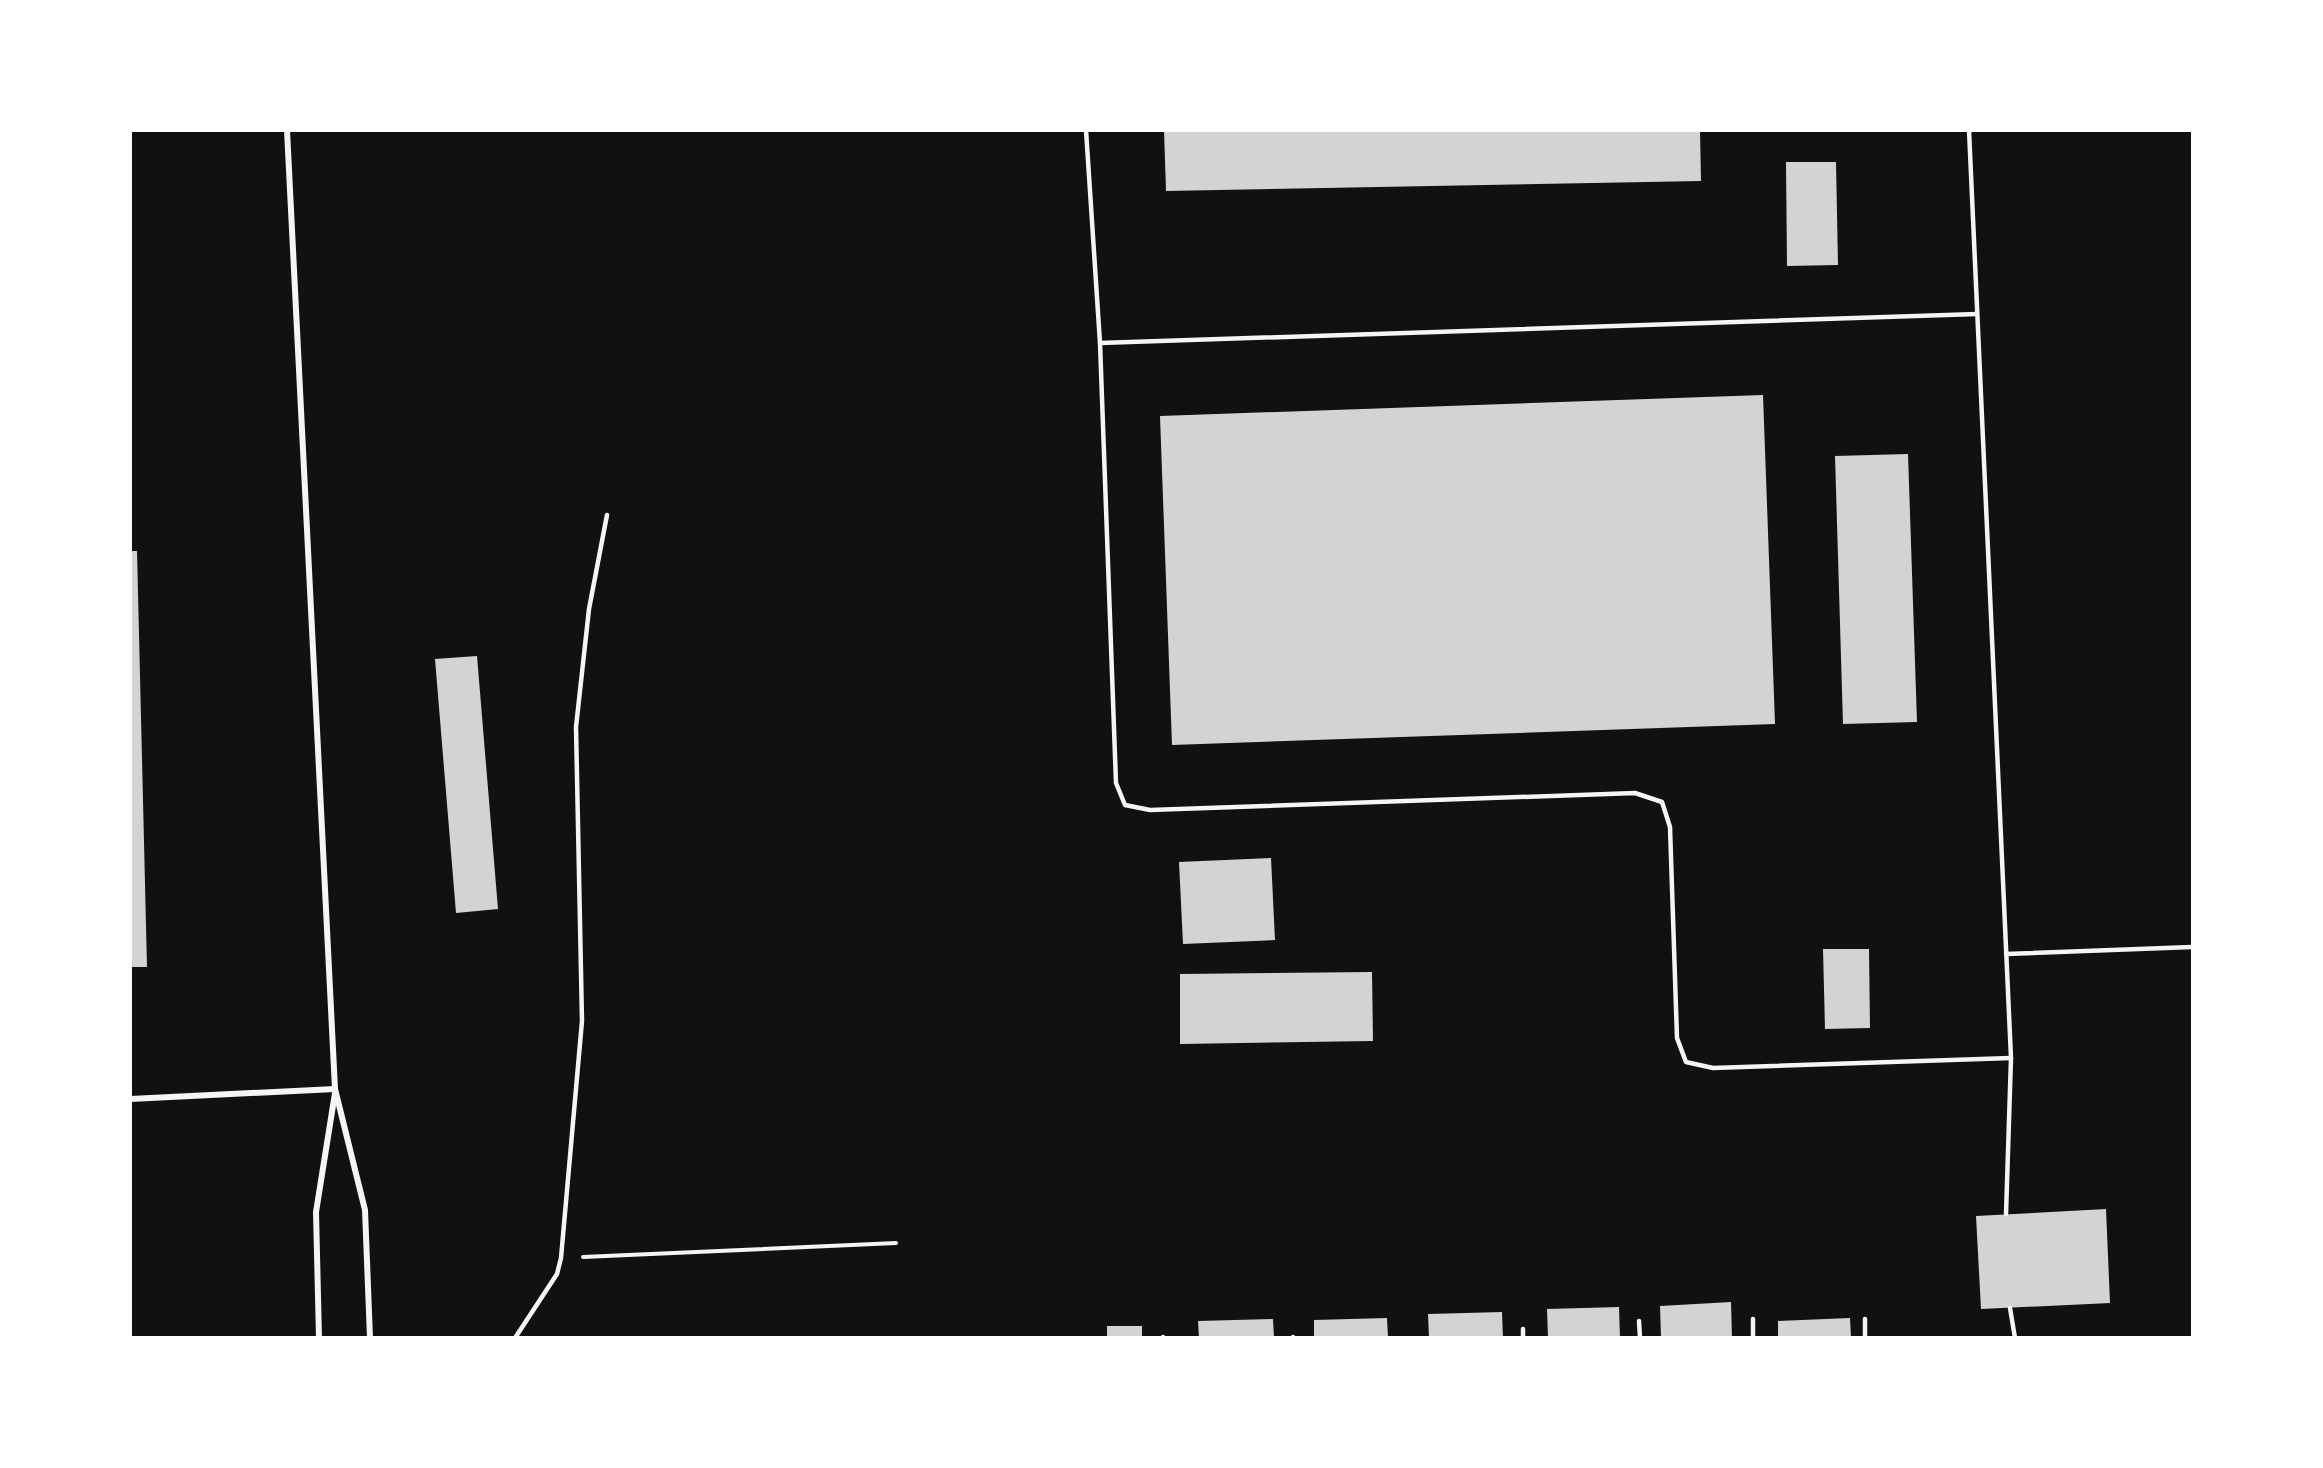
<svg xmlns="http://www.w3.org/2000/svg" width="2323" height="1468" viewBox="0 0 2323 1468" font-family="Inter,sans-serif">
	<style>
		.building { fill: #d3d3d3 }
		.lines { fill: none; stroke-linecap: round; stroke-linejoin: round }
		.path { stroke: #f5f5f5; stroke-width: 4 }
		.service { stroke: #f5f5f5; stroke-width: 4.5 }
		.minor { stroke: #f5f5f5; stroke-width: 6 }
	</style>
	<rect width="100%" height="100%" fill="#111"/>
	<g class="building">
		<path d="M1164 130H1700L1701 181 1166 191Z"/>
		<path d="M1786 162H1836L1838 265 1787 266Z"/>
		<path d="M1763 395 1775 724 1172 745 1160 416Z"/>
		<path d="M1908 454 1917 722 1843 724 1835 456Z"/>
		<path d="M130 551H137L147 967H130Z"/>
		<path d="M477 656 498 909 456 913 435 659Z"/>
		<path d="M1271 858 1275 940 1183 944 1179 862Z"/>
		<path d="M1823 949H1869L1870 1028 1825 1029Z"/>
		<path d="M1372 972 1373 1041 1180 1044V974Z"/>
		<path d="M2106 1209 2110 1303 1981 1309 1976 1216Z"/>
		<path d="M1731 1302 1732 1338H1661L1660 1306Z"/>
		<path d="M1619 1307 1620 1338H1548L1547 1309Z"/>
		<path d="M1502 1312 1503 1338H1429L1428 1314Z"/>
		<path d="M1387 1318 1388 1338H1314V1320Z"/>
		<path d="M1850 1318 1851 1338H1778V1321Z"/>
		<path d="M1273 1319 1274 1338H1199L1198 1321Z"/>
		<rect x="1107" y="1326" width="35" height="12"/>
	</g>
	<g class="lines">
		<path class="path" d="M583 1257 896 1243"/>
		<g class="service">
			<path d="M1086 130 1100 343"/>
			<path d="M1969 130 2011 1058 2006 1214"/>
			<path d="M1977 314 1100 343 1116 783 1125 805 1150 810 1635 793 1662 802 1670 827 1677 1038 1686 1062 1713 1068 2011 1058"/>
			<path d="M2006 954 2192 947"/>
			<path d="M2010 1308 2015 1338"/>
			<path d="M1753 1319V1338"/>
			<path d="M1865 1319V1338"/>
			<path d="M1639 1321 1640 1338"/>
			<path d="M1523 1329V1338"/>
			<path d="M1163 1337V1338"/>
			<path d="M1293 1337V1338"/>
			<path d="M515 1338 557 1274 561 1258 582 1021 576 727 589 609 607 515"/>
		</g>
		<g class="minor">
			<path d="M287 130 335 1089 365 1210 370 1338"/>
			<path d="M130 1099 335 1089"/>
			<path d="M319 1338 316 1212 335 1093"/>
		</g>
	</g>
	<rect width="2323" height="1468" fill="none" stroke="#ffffff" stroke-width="264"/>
</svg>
